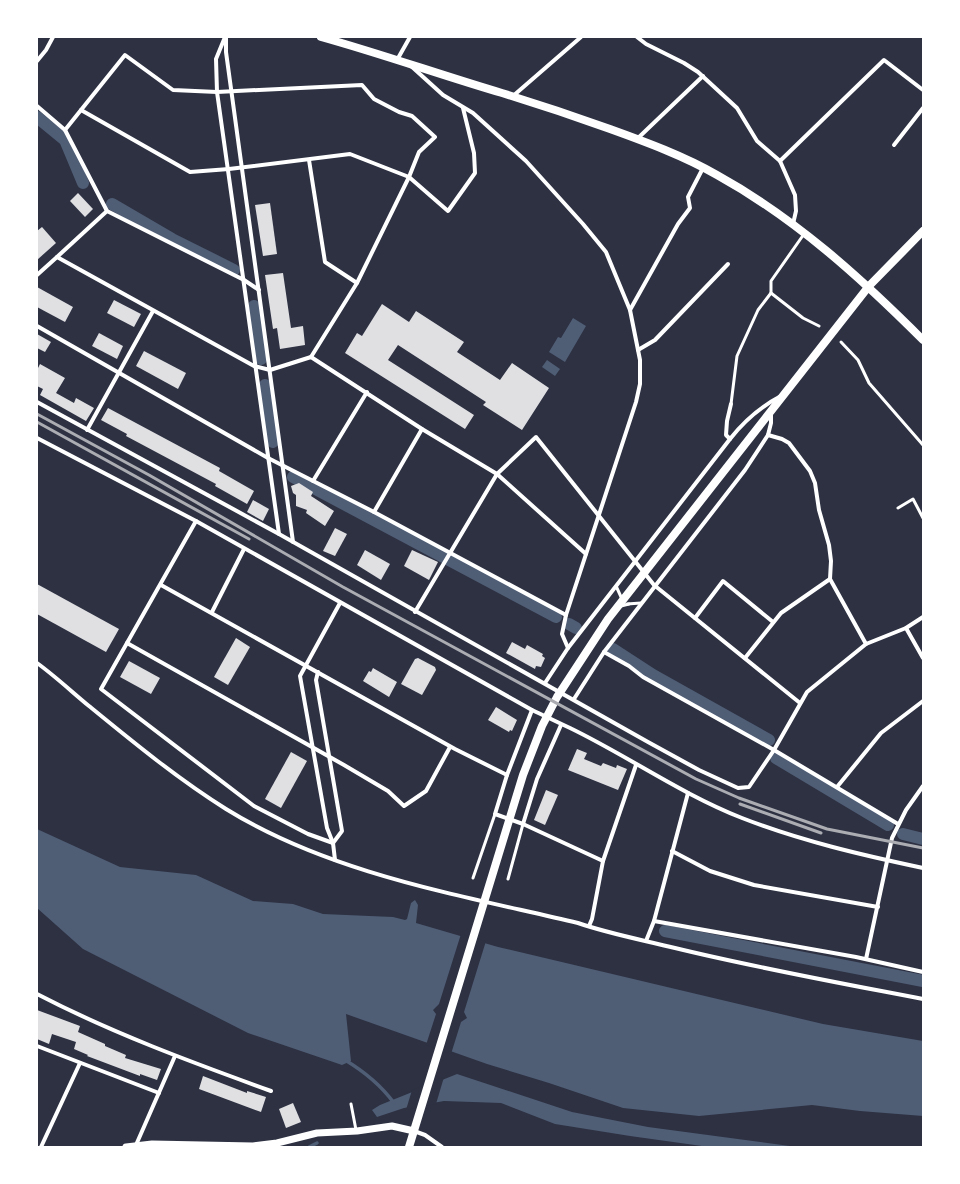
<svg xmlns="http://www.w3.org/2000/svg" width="960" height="1184" viewBox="0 0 960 1184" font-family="'Space Grotesk',sans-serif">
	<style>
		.water { fill: #4f5d75 }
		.pier { fill: #2d3142 }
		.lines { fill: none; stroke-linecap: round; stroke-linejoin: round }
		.stream { stroke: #4f5d75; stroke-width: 3.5 }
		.canal { stroke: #4f5d75; stroke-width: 12 }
		.building { fill: #e0e0e3 }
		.service { stroke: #fff; stroke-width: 3 }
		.minor { stroke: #fff; stroke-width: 4 }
		.tertiary { stroke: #fff; stroke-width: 7 }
		.secondary { stroke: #fff; stroke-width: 8 }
		.rail { stroke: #abadb3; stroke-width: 3 }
	</style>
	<rect width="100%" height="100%" fill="#2d3142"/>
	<g class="water">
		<path d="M573 318 586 326 565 362 549 352 558 337 561 338Z"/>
		<path d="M547 360 560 369 555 376 542 367Z"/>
		<path d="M37 829 120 867 196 875 253 901 293 904 323 914 393 917 405 920 407 919 411 903 415 900 418 905 416 923 498 947 823 1024 923 1041V1116L860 1111 812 1105 699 1116 623 1108 549 1083 487 1064 346 1014 351 1061 342 1065 248 1033 83 949 37 908Z"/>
		<path d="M457 1074 572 1112 648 1127 797 1147H709L630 1136 555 1124 501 1103 444 1101 404 1108 377 1117 372 1110 380 1105Z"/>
	</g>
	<g class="pier">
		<path d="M461 934 486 941 464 1012 467 1018 461 1022 451 1054 426 1045 436 1014 433 1010 439 1004Z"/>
		<path d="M444 1077 436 1104 406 1110 412 1090Z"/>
	</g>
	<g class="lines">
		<g class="stream">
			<path d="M345 1060C365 1072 380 1084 394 1103"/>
			<path d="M309 1147 317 1143"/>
		</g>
		<g class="canal">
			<path d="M37 117 65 140 83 183"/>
			<path d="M112 204 172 239 234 270"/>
			<path d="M254 306 261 359"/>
			<path d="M265 385 273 442"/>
			<path d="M293 477 556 617"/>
			<path d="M569 624 576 628"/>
			<path d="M613 649 653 675 769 740"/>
			<path d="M776 758 888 825"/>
			<path d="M903 834 923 839"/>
			<path d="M665 931 923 981"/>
		</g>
	</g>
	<g class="building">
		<path d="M78 193 93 209 85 217 70 201Z"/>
		<path d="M270 203 277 254 263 256 255 205Z"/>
		<path d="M42 227 56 243 37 260V231Z"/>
		<path d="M283 273 291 328 303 326 305 345 280 349 277 328 273 329 265 275Z"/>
		<path d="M37 287 73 307 65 322 37 307Z"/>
		<path d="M114 300 141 314 134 327 107 313Z"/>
		<path d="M382 304 409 322 416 311 464 342 457 352 500 380 512 363 549 388 522 430 483 405 486 402 398 345 388 360 474 415 465 429 345 353 357 333 362 336Z"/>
		<path d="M99 333 123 346 117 359 92 346Z"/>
		<path d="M37 334 51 342 45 352 37 348Z"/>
		<path d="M144 351 186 373 178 389 136 366Z"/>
		<path d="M40 364 65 378 56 393 74 403 76 398 94 408 86 421 40 395 43 389 37 386V370Z"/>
		<path d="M108 408 220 468 219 471 254 491 247 504 215 486 216 484 126 436 127 434 101 420Z"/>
		<path d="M299 483 313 492 311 496 334 511 325 526 306 513 307 510 296 506V495L293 493 291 486Z"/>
		<path d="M253 500 269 509 263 521 247 512Z"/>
		<path d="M335 528 347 534 335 556 323 551Z"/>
		<path d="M365 550 390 564 381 580 357 565Z"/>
		<path d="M412 550 438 562 429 580 404 566Z"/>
		<path d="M37 584 119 629 106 652 37 614Z"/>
		<path d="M236 638 250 647 228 685 214 677Z"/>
		<path d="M512 642 525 649 527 645 543 654 542 656 545 658 541 667 536 666 535 669 506 653Z"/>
		<path d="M418 658 435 667 436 670 422 695 401 684 415 659Z"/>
		<path d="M129 661 160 678 151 694 120 677Z"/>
		<path d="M373 668 397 682 389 697 363 681 369 671 371 672Z"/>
		<path d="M496 707 517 720 512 731 510 730 509 732 488 720Z"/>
		<path d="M577 749 587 753 584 759 601 766 603 763 616 768 617 765 627 769 618 790 568 770Z"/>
		<path d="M291 752 307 761 281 808 265 799Z"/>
		<path d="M546 790 558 795 545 825 534 820Z"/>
		<path d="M37 1010 80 1026 78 1032 105 1044V1046L126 1055 125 1058 161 1069 157 1080 140 1074V1076L87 1056 88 1055 74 1049 76 1042 52 1034 49 1044 37 1039Z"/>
		<path d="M203 1076 247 1093V1091L266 1097 261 1112 199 1089Z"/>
		<path d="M293 1103 301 1122 286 1128 279 1109Z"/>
	</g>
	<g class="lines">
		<g class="service">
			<path d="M804 234 771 281V293L803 318 819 326"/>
			<path d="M841 342 858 360 869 383 923 445"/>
			<path d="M731 404 737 356 758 310 771 293"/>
			<path d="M898 508 913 499 923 518"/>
			<path d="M616 586 622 599"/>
			<path d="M627 604 641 603"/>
			<path d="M621 606 629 604"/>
			<path d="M473 878 495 814"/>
			<path d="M508 879 523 824"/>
			<path d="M351 1104 356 1130"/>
		</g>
		<g class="minor">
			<path d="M225 37 216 59 217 92 279 534"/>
			<path d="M226 37V52L293 542"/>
			<path d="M637 37 646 44 684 63 698 72 737 108 757 141 780 161 795 195 796 211 793 224"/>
			<path d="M397 60 410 37"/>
			<path d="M37 61 46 50 53 37"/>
			<path d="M411 66 443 95 473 113 526 161 583 224 606 252 630 310 640 360V384L636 402 566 615 562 634 568 648"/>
			<path d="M513 96 581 37"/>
			<path d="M37 106 65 130 107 211 244 280 259 290"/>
			<path d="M81 110 190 172 229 169 350 154 409 177 448 211 475 173 474 153 463 108"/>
			<path d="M65 130 125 55 173 90 217 92 362 85 374 99 399 112 412 116 435 137 419 152 409 177 357 283 311 357"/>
			<path d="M637 139 703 76"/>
			<path d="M894 145 923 108"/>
			<path d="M309 160 325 262 357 283"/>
			<path d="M780 161 884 60 923 90"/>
			<path d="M107 211 57 257 254 366 270 370 311 357 422 429 497 474 586 554"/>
			<path d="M37 275 57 257"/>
			<path d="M630 310 678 224 690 208 688 197 703 168"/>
			<path d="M37 326 268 458 374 512 566 615"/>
			<path d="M638 350 655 340 728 264"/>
			<path d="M37 402 279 534 648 742 699 770 738 788 749 787 774 750 807 692 866 644 906 628 923 617"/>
			<path d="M87 430 153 311"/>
			<path d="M768 435 782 439 789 443 810 471 815 483 819 510 829 545 831 561 830 579 866 644"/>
			<path d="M37 438 196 521 532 710C545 716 557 722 570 728 628 756 681 794 742 818 801 841 862 855 923 868"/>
			<path d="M730 439 726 435 727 421 731 404"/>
			<path d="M313 481 367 392"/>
			<path d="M374 512 422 429"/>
			<path d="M196 521 101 689 254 806 308 834 333 843"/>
			<path d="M161 585 455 749 507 775"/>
			<path d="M212 612 244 549"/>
			<path d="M415 612 497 474 536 437 654 585 800 703"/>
			<path d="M695 618 723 581 773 622"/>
			<path d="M906 628 923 658"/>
			<path d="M127 643 344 765 388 791 404 806 426 791 450 747"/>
			<path d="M604 652 629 666 643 677 774 750 898 824"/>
			<path d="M745 658 781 613 830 579"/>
			<path d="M37 663C55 676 72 692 89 706 133 742 178 779 226 809 331 874 460 895 578 923 610 934 643 940 675 948 757 968 840 983 923 999"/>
			<path d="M318 672 316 680 342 831 333 843"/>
			<path d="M545 683 568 648 730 439C745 420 760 407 781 396"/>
			<path d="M574 699 604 652 745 470 768 435 771 423V413"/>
			<path d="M532 710 507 775 495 814 523 824 603 861"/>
			<path d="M837 787 881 733 923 701"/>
			<path d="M523 824 537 779 561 725"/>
			<path d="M672 851 710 871 754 885 878 907"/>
			<path d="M335 860 333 843 327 828 300 676 340 603"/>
			<path d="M654 921 856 957 923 972"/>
			<path d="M589 926 592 919 603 861 636 765"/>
			<path d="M646 941 654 921 688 793"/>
			<path d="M866 959 892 838 906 810 923 786"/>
			<path d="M37 994C112 1033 191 1062 271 1091"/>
			<path d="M37 1046 159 1093"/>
			<path d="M414 1131 425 1135 442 1147"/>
			<path d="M136 1145 175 1056"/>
			<path d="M41 1147 80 1063"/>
		</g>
		<path class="tertiary" d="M126 1147 152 1144 253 1146 277 1143 317 1133 357 1131 392 1126 414 1131"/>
		<g class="secondary">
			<path d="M321 37C382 54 441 75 502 93 538 104 574 116 610 129 646 142 684 156 717 175 795 218 861 278 923 340"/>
			<path d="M409 1147 523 775 542 726 557 697 608 619 869 286 923 231"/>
		</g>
		<g class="rail">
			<path d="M37 414 149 475 343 587 696 779 739 798 827 829 923 848"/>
			<path d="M37 422 249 539"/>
			<path d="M740 804 821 833"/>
		</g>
	</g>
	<rect width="960" height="1184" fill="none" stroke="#ffffff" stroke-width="76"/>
</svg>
